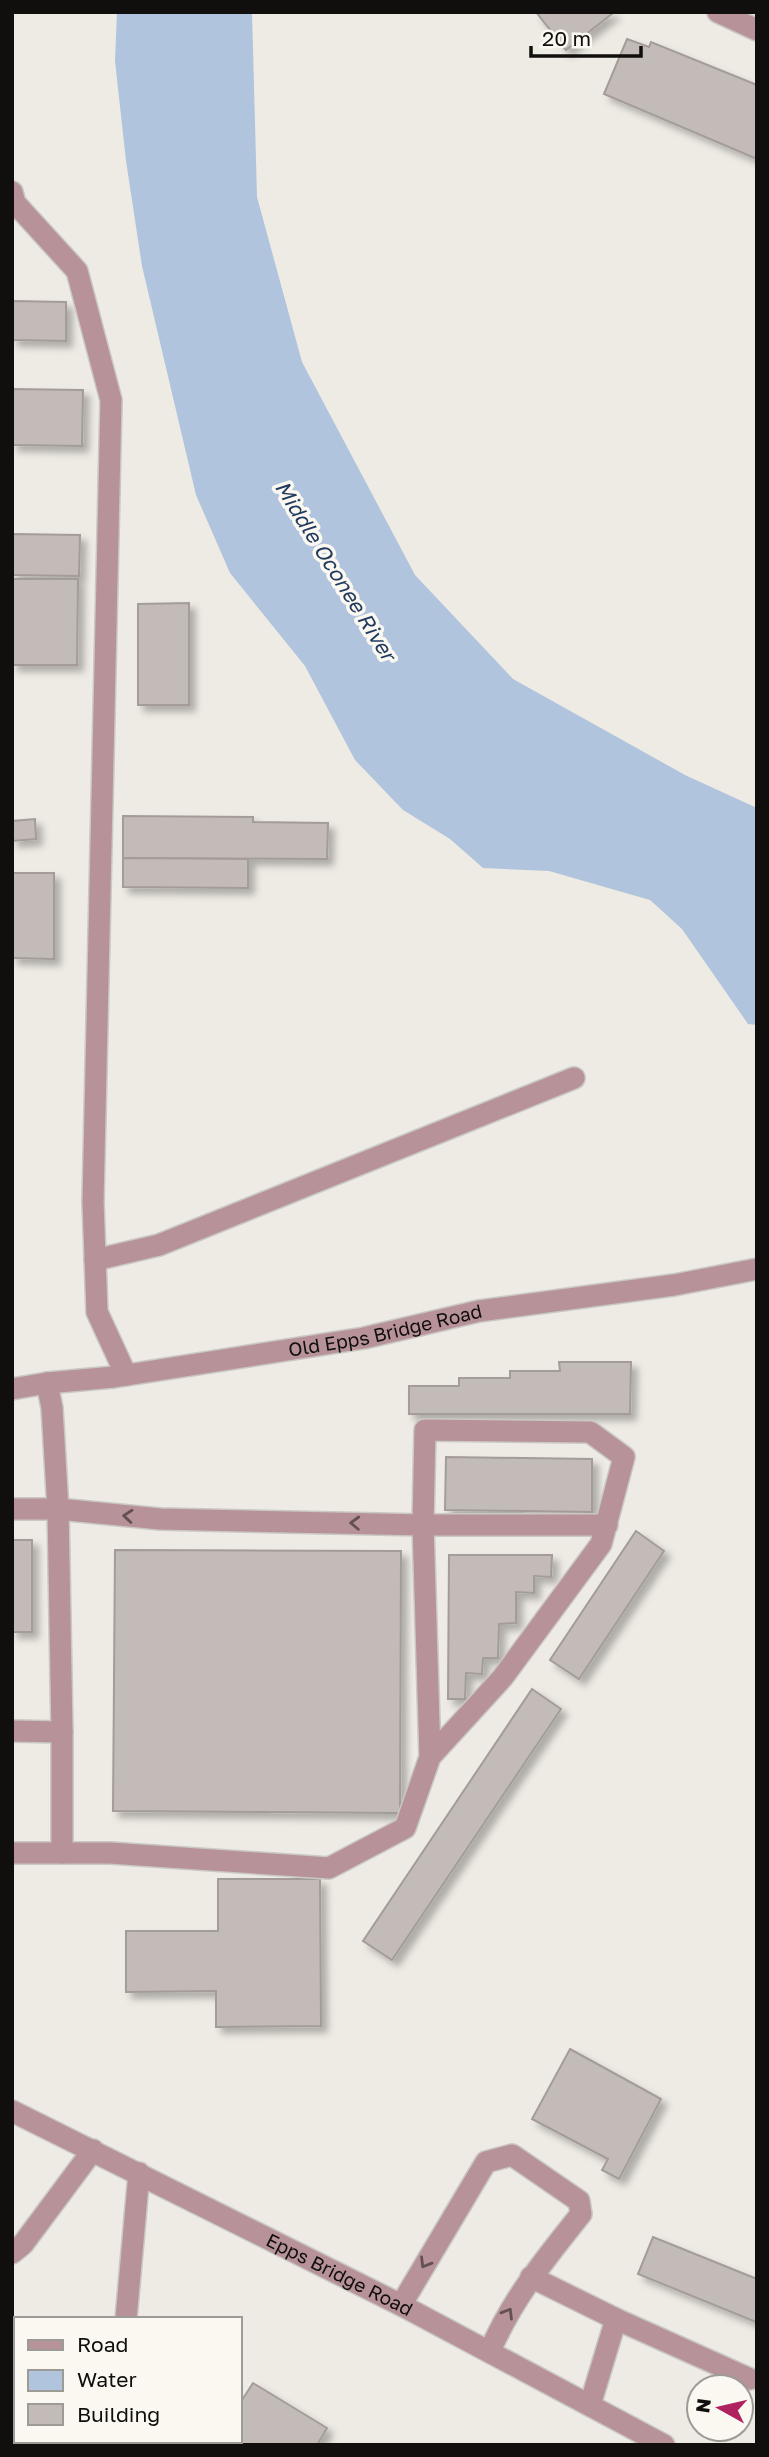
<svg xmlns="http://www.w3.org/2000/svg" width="769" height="2457" viewBox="0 0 769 2457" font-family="'Golos Text',sans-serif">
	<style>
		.water { fill: #b1c4dd }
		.building { fill: #c3bbb8; stroke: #a39c99; stroke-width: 2; filter: url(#shadow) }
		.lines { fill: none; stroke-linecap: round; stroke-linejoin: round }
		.minor-casing { stroke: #cac8c2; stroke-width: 24 }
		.minor { stroke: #b79299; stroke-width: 21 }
		.oneway { stroke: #645053 }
		.labels { text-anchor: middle; stroke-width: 7; stroke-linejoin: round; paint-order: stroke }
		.street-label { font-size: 19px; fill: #100f0d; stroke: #fbf8f1 }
		.water-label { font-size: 21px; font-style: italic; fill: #203b5f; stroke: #fbf8f1 }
	</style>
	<defs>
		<filter id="shadow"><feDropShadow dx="6" dy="6" stdDeviation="3.5" flood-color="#0004"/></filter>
	</defs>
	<rect width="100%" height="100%" fill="#eeebe4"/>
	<path class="water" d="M117 12H252L257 197 302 362 415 575 513 679 685 775 757 808V1025L748 1024 682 929 650 900 549 871 483 868 450 839 403 810 355 760 305 666 230 573 196 495 142 266 126 161 115 61Z"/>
	<g class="building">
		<path d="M536 12H613V13L566 50Z"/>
		<path d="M627 39 649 47 651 42 757 85V159L604 94Z"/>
		<path d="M12 301 66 302V341L12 340Z"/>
		<path d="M12 389 83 390 82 446 12 445Z"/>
		<path d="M12 534 80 535 79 576 12 575Z"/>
		<path d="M12 579H78L77 665H12Z"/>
		<path d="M189 603V705H138V604Z"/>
		<path d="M123 816 253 817V822L328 823 327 859 123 858Z"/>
		<path d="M35 819 36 839 12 841V821Z"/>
		<path d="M123 858 248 859V888L123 887Z"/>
		<path d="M12 873H54V959L12 958Z"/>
		<path d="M559 1362H631L630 1414H409V1386H459V1378H510V1371H560Z"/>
		<path d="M446 1457 592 1459V1512L445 1510Z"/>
		<path d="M636 1531 664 1551 579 1679 550 1660Z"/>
		<rect x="12" y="1540" width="20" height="92"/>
		<path d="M115 1550 401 1551 400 1813 113 1811Z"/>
		<path d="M449 1555H552L551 1577 534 1576V1593L516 1592V1623L499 1624 498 1658H483L482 1674 466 1673 465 1699H448Z"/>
		<path d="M532 1689 561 1709 392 1960 363 1941Z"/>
		<path d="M218 1879H320L321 2026 216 2027V1991L126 1992V1931H218Z"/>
		<path d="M570 2049 661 2099 619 2179 602 2170 608 2159 532 2119Z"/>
		<path d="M653 2237 757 2279 756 2322 638 2274Z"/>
		<path d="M253 2383 327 2428 317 2445H205L207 2441H240V2403Z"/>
	</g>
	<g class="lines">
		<defs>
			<g id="minor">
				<path d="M718 12 757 30"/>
				<path d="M12 192 15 203 77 271 111 400 93 1202 97 1312 126 1375"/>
				<path d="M95 1260 159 1245 574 1078"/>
				<path id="s1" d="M12 1389 47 1383 114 1377 364 1338 479 1311 674 1285 757 1269"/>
				<path d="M12 1509H58L160 1519 423 1525H607"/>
				<path d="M12 1731 62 1732 58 1509 52 1408 47 1383"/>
				<path d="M12 1853H110L329 1868 405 1828 430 1757 503 1677 601 1544 624 1457 590 1432 425 1430 423 1525 430 1757"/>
				<path d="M62 1853V1732"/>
				<path id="s2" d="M12 2111 401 2305 664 2445"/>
				<path d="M12 2253 23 2244 93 2150"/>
				<path d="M531 2277 616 2319 590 2405"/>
				<path d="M401 2305 486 2162 512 2155 579 2201 581 2214C546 2258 512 2299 490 2351"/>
				<path d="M126 2319 139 2173"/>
				<path d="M616 2319 750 2379"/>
				<path d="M120 2445V2441"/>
			</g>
		</defs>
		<use href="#minor" class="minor-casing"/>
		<use href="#minor" class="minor"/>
	</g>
	<defs><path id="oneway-chevron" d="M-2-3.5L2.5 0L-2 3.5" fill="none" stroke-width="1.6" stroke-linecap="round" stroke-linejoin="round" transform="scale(1.75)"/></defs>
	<g class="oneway">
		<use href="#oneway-chevron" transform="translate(128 1516) rotate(-175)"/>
		<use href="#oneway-chevron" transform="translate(355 1523) rotate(-178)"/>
		<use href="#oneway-chevron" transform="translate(425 2263) rotate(121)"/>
		<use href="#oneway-chevron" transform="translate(508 2313) rotate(-59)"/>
	</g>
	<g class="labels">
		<g class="street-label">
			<text dy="7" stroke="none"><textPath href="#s1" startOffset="378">Old Epps Bridge Road</textPath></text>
			<text dy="7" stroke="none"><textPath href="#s2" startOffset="366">Epps Bridge Road</textPath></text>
		</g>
		<g class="water-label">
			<text transform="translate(335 571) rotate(58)" y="7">Middle Oconee River</text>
		</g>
	</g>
	<rect width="769" height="2457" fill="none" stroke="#100f0d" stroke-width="28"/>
	<rect x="14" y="2317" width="228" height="126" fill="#fbf8f1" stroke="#9d9b96" stroke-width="2"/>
	<rect x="28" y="2340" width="35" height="10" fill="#b79299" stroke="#9d9b96" stroke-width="2"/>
	<text x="77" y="2352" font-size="21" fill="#100f0d">Road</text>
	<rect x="28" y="2370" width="35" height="21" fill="#b1c4dd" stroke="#9d9b96" stroke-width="2"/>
	<text x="77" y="2387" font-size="21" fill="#100f0d">Water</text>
	<rect x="28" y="2404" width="35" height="21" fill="#c3bbb8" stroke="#9d9b96" stroke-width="2"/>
	<text x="77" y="2422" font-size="21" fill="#100f0d">Building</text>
	<g transform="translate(720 2408) rotate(278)"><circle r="33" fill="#fbf8f1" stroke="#9d9b96" stroke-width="2"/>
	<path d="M0-5L12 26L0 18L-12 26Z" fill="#af225f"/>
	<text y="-10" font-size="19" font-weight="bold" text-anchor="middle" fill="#100f0d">N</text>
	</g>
	<path d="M531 46v10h110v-10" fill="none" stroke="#100f0d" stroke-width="3.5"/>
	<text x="542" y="46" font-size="21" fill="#100f0d" stroke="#fbf8f1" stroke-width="5" paint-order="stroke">20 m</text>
</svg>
